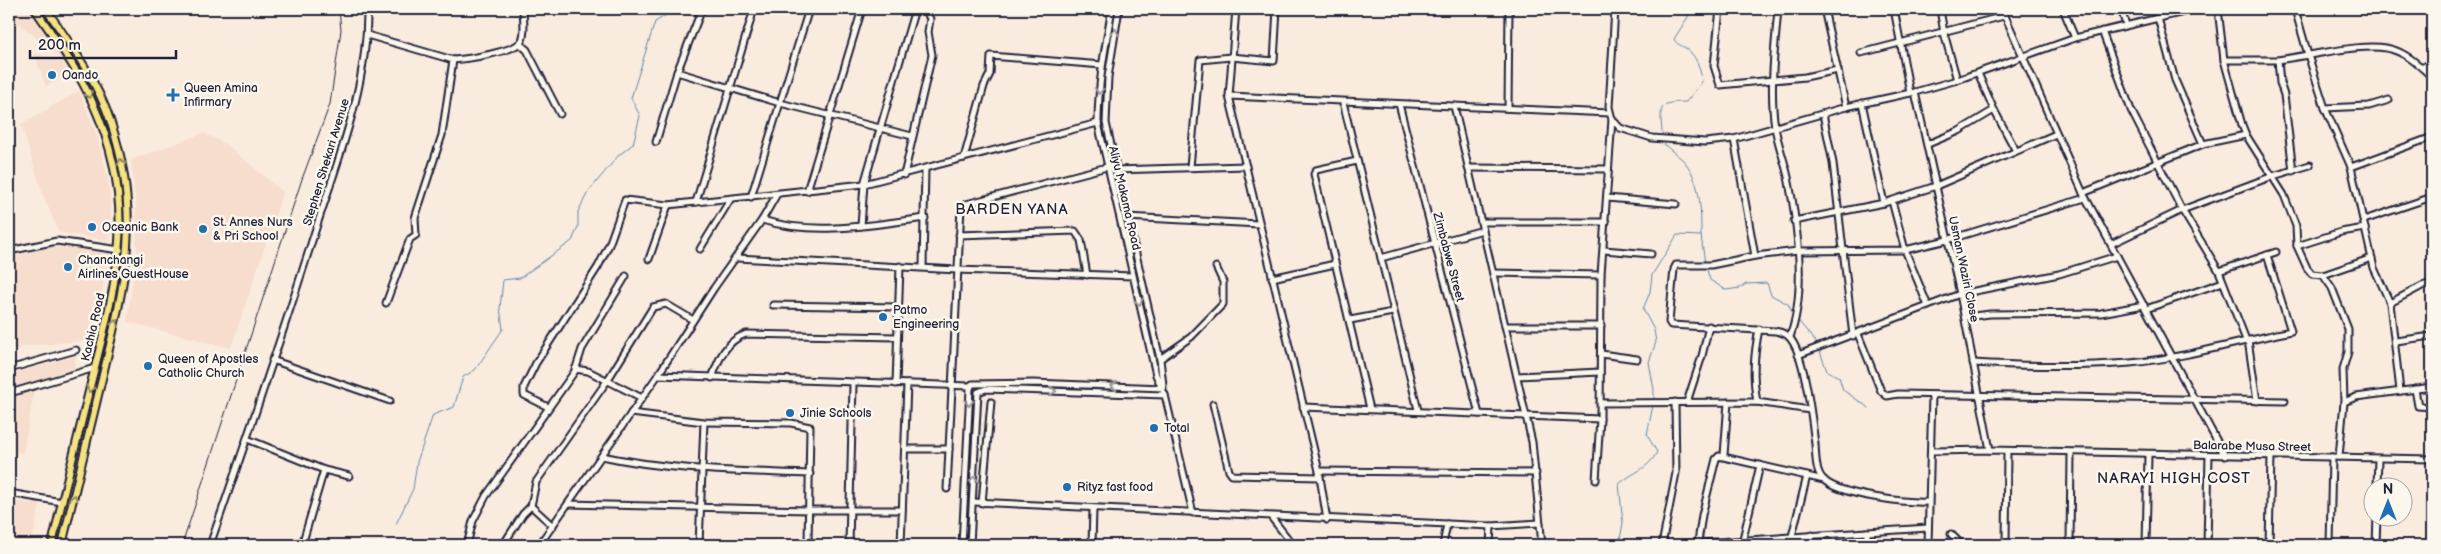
<svg xmlns="http://www.w3.org/2000/svg" width="2441" height="554" viewBox="0 0 2441 554" font-family="'Balsamiq Sans',sans-serif">
	<style>
		.built { fill: #f7ddcd }
		.lines { fill: none; stroke-linecap: round; stroke-linejoin: round }
		.stream { stroke: #6387a7; stroke-width: 1 }
		.minor-casing { stroke: #22223b; stroke-width: 9 }
		.major-casing { stroke: #22223b; stroke-width: 10 }
		.minor { stroke: #fbf7ec; stroke-width: 5 }
		.major { stroke: #f5e382; stroke-width: 6 }
		.rail { stroke: #22223b; stroke-width: 1 }
		.oneway { stroke: #99979c }
		.oneway2 { stroke: #968c62 }
		.poi-dot { fill: #1f6fb2; stroke: #fbf7ec; stroke-width: 2 }
		.labels { text-anchor: middle; stroke-width: 5; stroke-linejoin: round; paint-order: stroke }
		.poi-label { font-size: 12px; fill: #22223b; stroke: #fbf7ec; text-anchor: start }
		.street-label { font-size: 12px; fill: #22223b; stroke: #fbf7ec }
		.quarter-label { font-size: 15px; letter-spacing: 1px; fill: #22223b; stroke: #fbf7ec }
	</style>
	<rect width="100%" height="100%" fill="#f9ebde"/>
	<filter id="ink" filterUnits="userSpaceOnUse"><feTurbulence type="fractalNoise" baseFrequency=".02" numOctaves="2"/><feDisplacementMap in="SourceGraphic" scale="10" xChannelSelector="R" yChannelSelector="G"/><feConvolveMatrix kernelMatrix="1 2 1 2 8 2 1 2 1" color-interpolation-filters="sRGB"/></filter>
	<g filter="url(#ink)">
		<g class="built">
			<path d="M9 9H45L82 66 46 86 34 53 64 61 9 15Z"/>
			<path d="M79 91 98 139 108 179 111 206 110 241 59 232 44 198 21 124Z"/>
			<path d="M204 133 228 146 283 192 231 348 127 322 137 253 136 205 131 160Z"/>
			<path d="M59 244 110 253 92 340 28 346 9 352V258Z"/>
			<path d="M76 356 73 373 35 386 23 453 14 452 9 473V375Z"/>
			<path d="M9 501 40 504 31 545H9Z"/>
		</g>
		<g class="lines">
			<g class="stream">
				<path d="M1662 132C1660 106 1658 102 1686 102L1702 82C1701 70 1697 57 1687 49 1681 45 1677 45 1674 39L1688 17 1689 9"/>
				<path d="M1701 236 1705 263"/>
				<path d="M1706 267 1710 280 1726 290 1740 288 1746 284 1767 283 1771 295 1788 304 1793 314"/>
				<path d="M1797 319 1818 345"/>
				<path d="M1819 349 1827 371 1839 377 1843 390 1869 408"/>
				<path d="M1654 401V390L1649 362 1656 342 1654 330 1643 309 1650 292 1652 275 1677 235 1701 236C1701 211 1701 178 1682 159 1676 154 1670 150 1664 144"/>
				<path d="M396 524 413 489 417 462 433 415 454 407 463 377 475 370 503 329 500 308 503 280 520 278 572 241 578 227V212L588 192 618 156 633 144 640 116 631 98 655 22 676 9"/>
				<path d="M1619 545 1623 523 1619 484C1634 471 1648 470 1657 452L1647 435 1653 405"/>
			</g>
			<defs>
				<g id="minor">
					<path d="M1078 9H1104"/>
					<path d="M1112 9C1105 47 1098 84 1098 123L1156 375 1165 395 1193 513"/>
					<path d="M1119 9 1108 77 1106 123 1160 359 1163 385"/>
					<path d="M1236 9 1229 96 1319 471 1327 520"/>
					<path d="M1720 9 1714 66 1720 85 1805 77 1838 70"/>
					<path d="M1778 9C1775 47 1769 89 1775 127 1778 146 1786 164 1789 182 1798 228 1806 293 1790 337"/>
					<path d="M1824 9 1846 107"/>
					<path d="M1894 9 1910 93"/>
					<path d="M1940 9 1944 33 1957 80"/>
					<path d="M2002 9 2083 193 2225 456"/>
					<path d="M2063 9 2075 38"/>
					<path d="M2121 9 2126 25"/>
					<path d="M2218 9 2224 60 2242 125 2246 135 2284 195 2296 226 2297 246 2307 268 2312 274 2323 275 2332 288 2348 329V352L2343 369 2344 402 2339 457"/>
					<path d="M2295 9 2308 55C2329 52 2366 44 2386 48 2405 51 2419 65 2432 77"/>
					<path d="M2158 18 2175 80 2203 144"/>
					<path d="M2102 31 2131 110 2182 210 2219 271 2246 340"/>
					<path d="M367 35 453 60C466 59 517 52 522 40 526 32 523 18 523 9"/>
					<path d="M520 44 527 50 560 114"/>
					<path d="M1861 53 2004 16"/>
					<path d="M2224 60H2278L2308 55 2325 108 2351 167 2374 268 2390 303 2400 391"/>
					<path d="M2278 60 2280 83 2284 95 2293 171"/>
					<path d="M2422 66 2432 65"/>
					<path d="M677 72 780 103 912 136"/>
					<path d="M1978 73 1994 110 2016 151"/>
					<path d="M1915 92 1960 294 1990 450"/>
					<path d="M1229 96 1610 113"/>
					<path d="M1343 102 1418 410"/>
					<path d="M1862 103 1884 203"/>
					<path d="M1399 104 1479 414"/>
					<path d="M1454 106 1532 442 1542 545"/>
					<path d="M1508 108 1509 9"/>
					<path d="M2325 108 2369 106 2389 100"/>
					<path d="M1823 114 1833 163 1853 336"/>
					<path d="M1612 119 1620 128 1652 138 1705 142 1734 139 1846 107 1915 92 1957 80 2075 38 2196 9"/>
					<path d="M1734 139 1755 256"/>
					<path d="M656 142 677 72 702 9"/>
					<path d="M1928 144 1959 131 1994 110"/>
					<path d="M964 158 984 86 990 74 991 56 1102 65"/>
					<path d="M1357 161 1316 170 1314 174 1370 409"/>
					<path d="M1190 167 1200 60 1231 57 1274 61 1277 9"/>
					<path d="M2351 167 2432 137"/>
					<path d="M1468 168 1608 169"/>
					<path d="M1115 170 1246 166"/>
					<path d="M904 175 932 55 928 32 930 19 925 9"/>
					<path d="M807 191 862 9"/>
					<path d="M2083 193 2203 144 2246 135"/>
					<path d="M751 197 809 9"/>
					<path d="M1607 198 1676 204"/>
					<path d="M1892 201 1905 250 1928 306"/>
					<path d="M696 202 754 9"/>
					<path d="M1126 217 1259 224"/>
					<path d="M762 220C814 236 872 225 925 218"/>
					<path d="M2364 220 2432 197"/>
					<path d="M1794 221 1884 203 1936 186 2056 134"/>
					<path d="M1481 222H1606"/>
					<path d="M861 226 864 184 915 9"/>
					<path d="M959 235 1075 231 1081 240 1087 275"/>
					<path d="M2111 244 2182 210 2273 176 2310 165"/>
					<path d="M2297 246 2341 232 2365 228"/>
					<path d="M700 249 730 200"/>
					<path d="M1604 250 1651 254"/>
					<path d="M9 251 57 241 120 250"/>
					<path d="M737 258 957 270 1133 276"/>
					<path d="M1381 258 1483 230"/>
					<path d="M649 259 668 205"/>
					<path d="M923 267 925 169"/>
					<path d="M2219 271 2276 252"/>
					<path d="M1493 273 1601 275"/>
					<path d="M2323 275 2372 258"/>
					<path d="M1272 278 1335 264"/>
					<path d="M386 303 410 239 416 235 415 218 442 135 453 60"/>
					<path d="M2390 303 2422 286 2432 283"/>
					<path d="M773 305 898 307"/>
					<path d="M2146 309 2223 282"/>
					<path d="M1965 317 1990 314 2101 313 2144 305"/>
					<path d="M1350 320 1393 312"/>
					<path d="M1505 326H1601"/>
					<path d="M1858 334 1881 391 1887 396 1898 394 2285 401"/>
					<path d="M2248 340 2257 401"/>
					<path d="M2396 341 2432 336"/>
					<path d="M1601 354 1637 359"/>
					<path d="M1798 355 1960 294 2059 274 2117 256"/>
					<path d="M1160 359 1191 337 1223 304V282L1216 267"/>
					<path d="M272 360 390 401"/>
					<path d="M1973 363C2025 366 2077 367 2130 363 2184 358 2238 342 2291 331L2267 255"/>
					<path d="M9 369 76 350"/>
					<path d="M575 369 588 371 642 398"/>
					<path d="M658 375 970 386"/>
					<path d="M1517 376 1600 372"/>
					<path d="M712 378C719 358 726 341 746 334L897 337"/>
					<path d="M896 384 900 266"/>
					<path d="M2415 389 2418 406 2432 407"/>
					<path d="M10 393 95 368"/>
					<path d="M1687 402 1702 356 1709 326"/>
					<path d="M1757 402C1752 376 1754 355 1759 329"/>
					<path d="M2344 402 2356 397 2432 387"/>
					<path d="M1600 403 1757 402 1810 410"/>
					<path d="M1213 404 1229 471 1232 475 1320 477"/>
					<path d="M548 407 524 395V387L536 363 598 267 609 245 625 200 668 205 864 184 1098 123"/>
					<path d="M1303 407 1600 419"/>
					<path d="M631 413 704 422 791 423 810 427 808 545"/>
					<path d="M247 439 324 470 349 476"/>
					<path d="M905 449H949"/>
					<path d="M1932 451 1990 450 2432 459"/>
					<path d="M1724 455 1728 402"/>
					<path d="M602 456C670 471 741 471 810 474"/>
					<path d="M1319 471 1536 473"/>
					<path d="M1596 480 1600 419 1601 275 1612 119 1609 107 1615 9"/>
					<path d="M2377 486 2378 459"/>
					<path d="M947 489 961 207 966 204 1107 167"/>
					<path d="M9 493 62 502"/>
					<path d="M973 502 1491 526 1540 523"/>
					<path d="M1928 502C1907 503 1839 495 1824 480 1815 472 1816 456 1815 444 1812 421 1805 353 1789 337 1786 333 1780 332 1775 331L1671 325 1669 322 1674 269 1676 265H1711L1755 256 1798 251 1905 250 1947 240 2085 198"/>
					<path d="M982 503 991 402"/>
					<path d="M568 504 809 510H902"/>
					<path d="M531 506 553 526"/>
					<path d="M1271 517 1293 545"/>
					<path d="M1867 532V545"/>
					<path d="M1951 534 1962 545"/>
					<path d="M1812 535V545"/>
					<path d="M1792 536 1807 476"/>
					<path d="M1743 539 1760 465"/>
					<path d="M1698 542 1702 515 1716 459 1719 456 1824 480"/>
					<path d="M210 545C247 439 283 333 317 225 340 154 368 84 367 9"/>
					<path d="M302 545 324 470"/>
					<path d="M467 545 473 521 486 496 575 371 582 349 626 276"/>
					<path d="M503 545 523 514 531 506 536 482 607 381 653 307 666 304 693 320"/>
					<path d="M539 545 658 375 714 288 762 220 777 194"/>
					<path d="M699 545 704 422"/>
					<path d="M849 545 853 384"/>
					<path d="M901 545 907 384"/>
					<path d="M962 545 970 389 972 384 1033 383 1163 388"/>
					<path d="M970 545 978 392 986 389 1165 395"/>
					<path d="M1092 545 1093 509"/>
					<path d="M1443 545 1447 524"/>
					<path d="M1490 545 1491 526"/>
					<path d="M1662 545 1676 473 1675 402"/>
					<path d="M1671 545 1928 528"/>
					<path d="M1928 545 1932 395"/>
					<path d="M2006 545 2007 451"/>
					<path d="M2070 545 2071 453"/>
					<path d="M2146 545 2148 455"/>
					<path d="M2207 545 2209 455"/>
					<path d="M2269 545 2271 456"/>
					<path d="M2330 545 2332 457"/>
					<path d="M2376 545 2377 516"/>
				</g>
				<g id="major">
					<path d="M35 9C56 40 79 71 94 106 139 207 116 283 91 383 78 437 64 491 52 545"/>
					<path d="M46 9C70 44 96 79 110 120 144 219 123 290 100 387 87 440 75 493 62 545"/>
				</g>
			</defs>
			<use href="#minor" class="minor-casing"/>
			<use href="#major" class="major-casing"/>
			<use href="#minor" class="minor"/>
			<use href="#major" class="major"/>
			<path class="rail" d="M182 545 302 179 330 104 341 30 339 9"/>
		</g>
		<defs><path id="oneway-chevron" d="M-2-3.5L2.5 0L-2 3.5" fill="none" stroke-width="1.6" stroke-linecap="round" stroke-linejoin="round" transform="scale(1.25)"/></defs>
		<g class="oneway">
			<use href="#oneway-chevron" transform="translate(1115 32) rotate(-80)"/>
			<use href="#oneway-chevron" transform="translate(1099 91) rotate(95)"/>
			<use href="#oneway-chevron" transform="translate(1139 302) rotate(77)"/>
			<use href="#oneway-chevron" transform="translate(1114 386) rotate(-178)"/>
			<use href="#oneway-chevron" transform="translate(1053 391) rotate(2)"/>
			<use href="#oneway-chevron" transform="translate(969 403) rotate(93)"/>
			<use href="#oneway-chevron" transform="translate(974 479) rotate(-88)"/>
		</g>
		<g class="oneway2">
			<use href="#oneway-chevron" transform="translate(89 95) rotate(63)"/>
			<use href="#oneway-chevron" transform="translate(121 162) rotate(-103)"/>
			<use href="#oneway-chevron" transform="translate(115 323) rotate(-77)"/>
			<use href="#oneway-chevron" transform="translate(90 389) rotate(104)"/>
			<use href="#oneway-chevron" transform="translate(74 498) rotate(-77)"/>
		</g>
	</g>
	<g class="poi-dot">
		<circle cx="52" cy="75" r="5"/>
		<path d="M170.5 87.5h5v5h5v5h-5v5h-5v-5h-5v-5h5z"/>
		<circle cx="92" cy="227" r="5"/>
		<circle cx="203" cy="229" r="5"/>
		<circle cx="68" cy="267" r="5"/>
		<circle cx="883" cy="317" r="5"/>
		<circle cx="148" cy="366" r="5"/>
		<circle cx="790" cy="413" r="5"/>
		<circle cx="1154" cy="428" r="5"/>
		<circle cx="1067" cy="487" r="5"/>
	</g>
	<g class="labels">
		<g class="poi-label">
			<text x="62" y="79">Oando</text>
			<text x="184" y="92">Queen Amina<tspan x="184" dy="14">Infirmary</tspan></text>
			<text x="213" y="226">St. Annes Nurs<tspan x="213" dy="14">&amp; Pri School</tspan></text>
			<text x="102" y="231">Oceanic Bank</text>
			<text x="78" y="264">Chanchangi<tspan x="78" dy="14">Airlines GuestHouse</tspan></text>
			<text x="893" y="314">Patmo<tspan x="893" dy="14">Engineering</tspan></text>
			<text x="158" y="363">Queen of Apostles<tspan x="158" dy="14">Catholic Church</tspan></text>
			<text x="800" y="417">Jinie Schools</text>
			<text x="1164" y="432">Total</text>
			<text x="1077" y="491">Rityz fast food</text>
		</g>
		<g class="street-label">
			<text transform="translate(326 162) rotate(-73)" y="4">Stephen Shekari Avenue</text>
			<text transform="translate(1125 198) rotate(77)" y="4">Aliyu Makama Road</text>
			<text transform="translate(1449 257) rotate(75)" y="4">Zimbabwe Street</text>
			<text transform="translate(1964 269) rotate(78)" y="4">Usman Waziri Close</text>
			<text transform="translate(93 327) rotate(-77)" y="4">Kachia Road</text>
			<text transform="translate(2252 446) rotate(1)" y="4">Balarabe Musa Street</text>
		</g>
		<g class="quarter-label">
			<text x="1012" y="214">BARDEN YANA</text>
			<text x="2174" y="483">NARAYI HIGH COST</text>
		</g>
	</g>
	<rect width="2441" height="554" fill="none" stroke="#fbf7ec" stroke-width="30"/>
	<rect x="15" y="15" width="2411" height="524" fill="none" stroke="#22223b" stroke-width="2" filter="url(#ink)"/>
	<g transform="translate(2388 502)"><circle r="24" fill="#fbf7ec" stroke="#a4a2a5"/>
	<path d="M0-4L9 19L0 12L-9 19Z" fill="#1f6fb2"/>
	<text y="-8" font-size="14" font-weight="bold" text-anchor="middle" fill="#22223b">N</text>
	</g>
	<path d="M30 50v8h146v-8" fill="none" stroke="#22223b" stroke-width="2.5"/>
	<text x="38" y="50" font-size="15" fill="#22223b" stroke="#fbf7ec" stroke-width="4" paint-order="stroke">200 m</text>
</svg>
